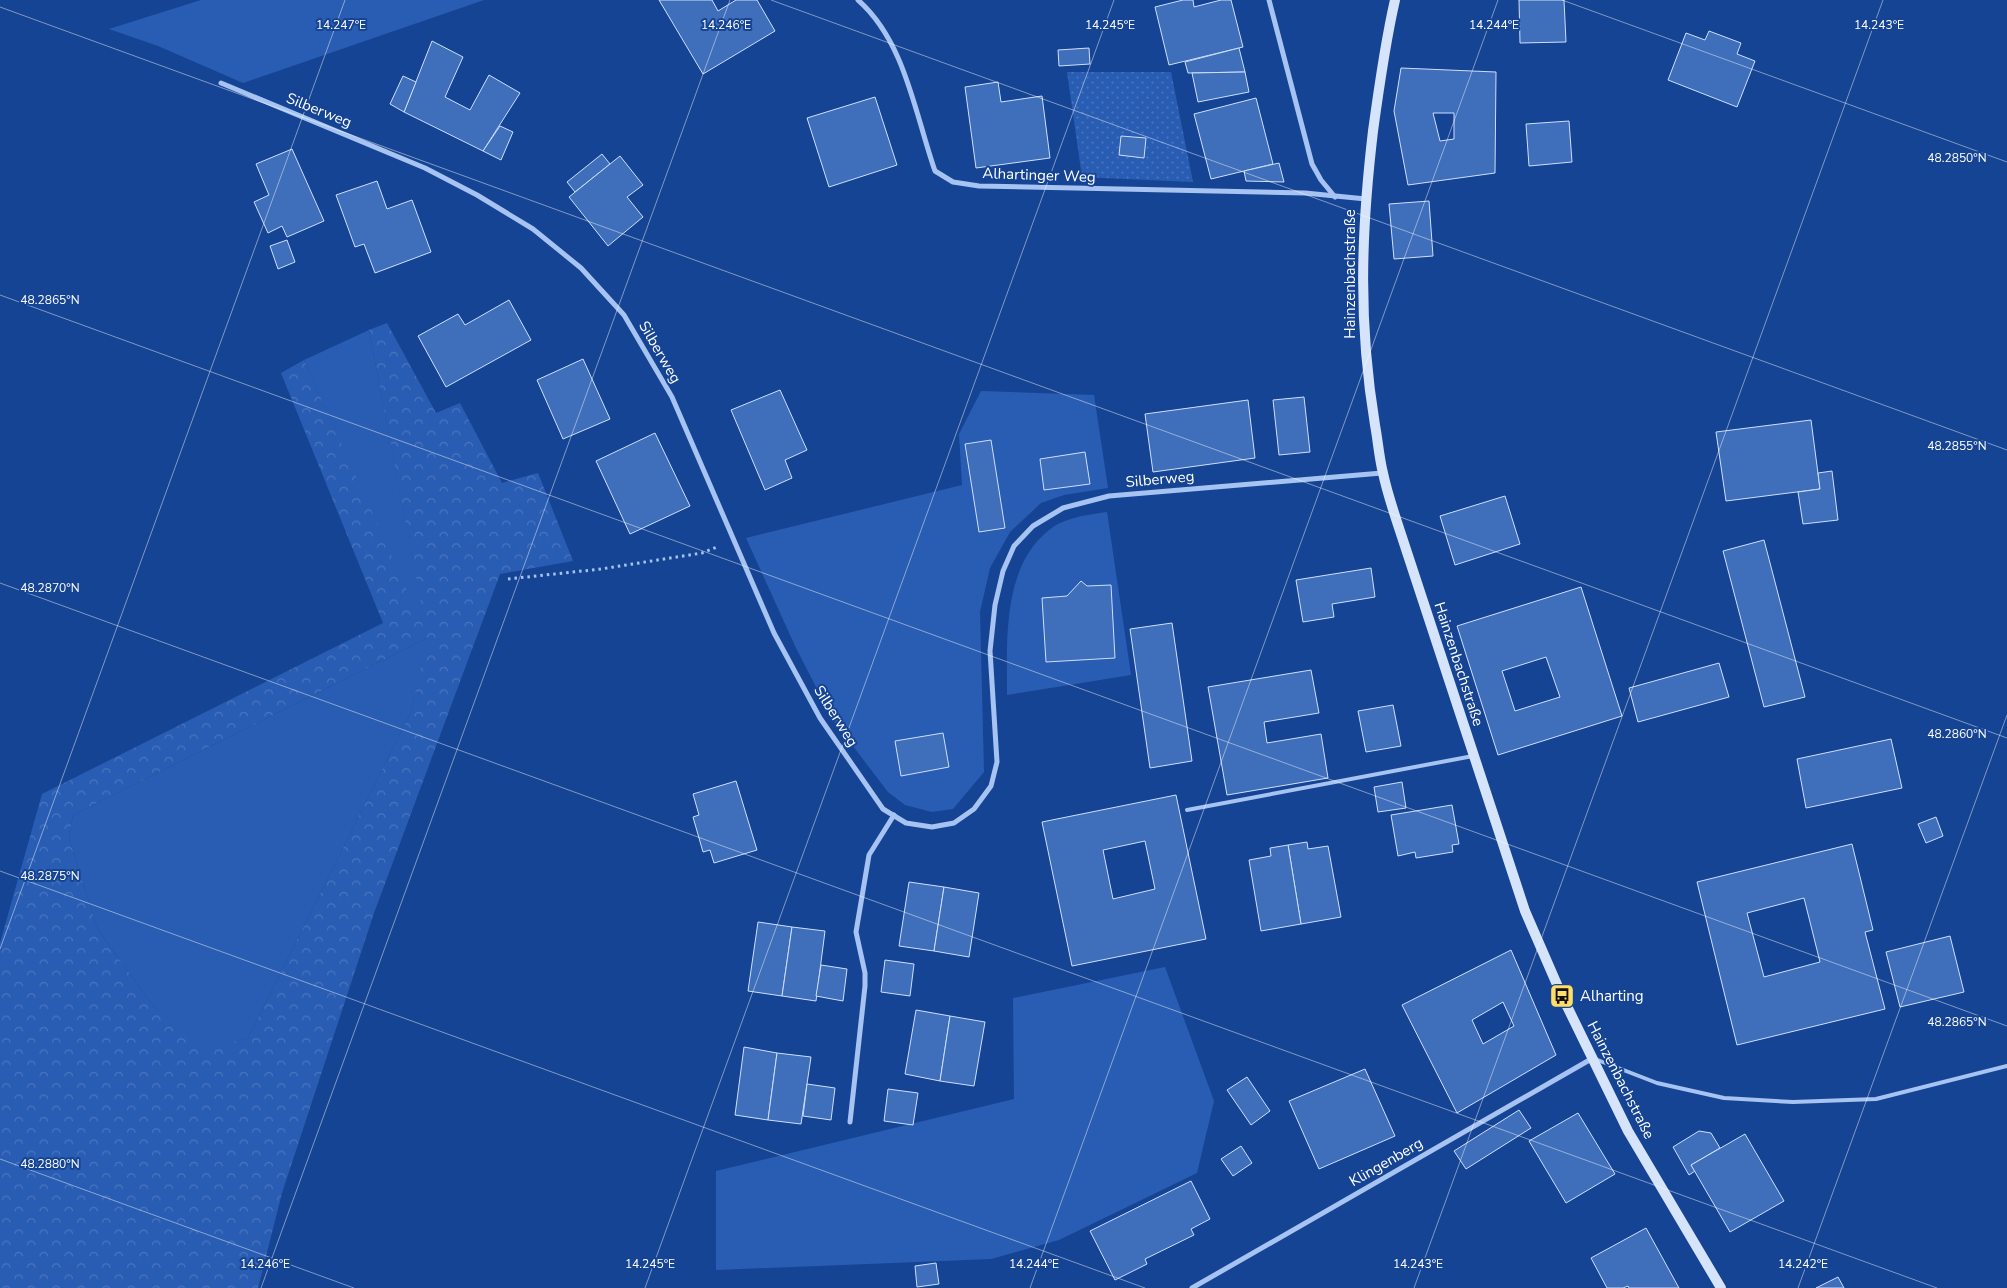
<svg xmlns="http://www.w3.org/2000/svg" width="2007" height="1288" viewBox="0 0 2007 1288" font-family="'Nunito Sans',sans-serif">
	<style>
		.grass { fill: #295db3 }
		.forest { fill: url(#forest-crowns); fill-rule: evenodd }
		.garden { fill: url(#garden-dots) }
		.building { fill: #3f6ebb; stroke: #cddffc; fill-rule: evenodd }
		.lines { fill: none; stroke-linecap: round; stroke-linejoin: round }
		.path { stroke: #a6c3f1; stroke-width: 3; stroke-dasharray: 2.5 4; stroke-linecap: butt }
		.lane { stroke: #a6c3f1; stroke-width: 4 }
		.street { stroke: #a6c3f1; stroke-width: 5 }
		.secondary { stroke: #d5e3fb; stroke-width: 10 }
		.ticks { fill: none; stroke: #fff; stroke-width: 1; stroke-opacity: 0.45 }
		.labels { text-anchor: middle; stroke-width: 4; stroke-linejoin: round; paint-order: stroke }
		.street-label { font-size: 15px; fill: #fff; stroke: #164494 }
		.poi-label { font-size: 15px; fill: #fff; stroke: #164494; text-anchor: start }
		.ticks-label { font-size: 12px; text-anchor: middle; fill: #fff; stroke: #164494; stroke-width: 4; stroke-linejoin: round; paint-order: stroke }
	</style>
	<defs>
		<pattern id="forest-crowns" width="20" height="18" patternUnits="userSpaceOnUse" patternTransform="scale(1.25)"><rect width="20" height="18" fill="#295db3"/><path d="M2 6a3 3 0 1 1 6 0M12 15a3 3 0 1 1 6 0" fill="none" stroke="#4975be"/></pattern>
		<pattern id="garden-dots" width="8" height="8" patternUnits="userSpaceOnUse" patternTransform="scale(1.25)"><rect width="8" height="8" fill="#295db3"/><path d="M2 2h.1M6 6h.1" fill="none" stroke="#4975be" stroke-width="1.8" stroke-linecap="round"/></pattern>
	</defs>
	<rect width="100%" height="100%" fill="#164494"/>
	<g class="grass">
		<path d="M201 0H484L243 83 158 46 109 29Z"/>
		<path d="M369 330 428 638 412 710 248 1038 206 1049 154 1007 98 930 69 839 73 815 427 638 304 360Z"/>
		<path d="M981 391 1094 395 1108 488 1064 495 1041 503 1010 532 990 568 980 612 984 772 953 809 932 812 905 805 888 792 833 720 796 648 746 538 962 485 959 434Z"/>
		<path d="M1107 512 1131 675 1007 695C1007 641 1002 567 1049 530 1065 517 1088 515 1107 512Z"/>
		<path d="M1165 967 1214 1101 1197 1173 1059 1240 991 1259 716 1270V1171L1014 1099 1013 998Z"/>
	</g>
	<path class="forest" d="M387 323 436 413 460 403 502 483 538 473 573 561 500 574 374 913 282 1193 258 1288H0V943L42 794 383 623 281 373 304 360 427 635 369 330ZM427 638 412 710 248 1038 206 1048 154 1007 98 930 69 839 73 815Z"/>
	<path class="garden" d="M1067 72H1171L1193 182 1082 177Z"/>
	<g class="building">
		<path d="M659 0H712L718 11 736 0H757L775 31 703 74Z"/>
		<path d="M1183 0H1193L1194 7 1221 0H1231L1243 47 1169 65 1155 7Z"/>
		<path d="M1519 0H1564L1566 42 1520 43Z"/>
		<path d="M1709 31 1741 43 1737 54 1755 61 1737 107 1668 80 1686 33 1705 40Z"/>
		<path d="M432 41 463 57 445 97 470 110 489 75 520 93 483 151 404 112Z"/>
		<path d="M1089 48 1090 64 1059 66 1058 50Z"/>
		<path d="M1239 48 1245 72 1188 73 1185 62Z"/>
		<path d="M1401 68 1496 72 1495 173 1408 185 1394 111ZM1433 113H1454V139L1440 141Z"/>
		<path d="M1245 72 1249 92 1198 102 1192 73Z"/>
		<path d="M403 76 416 82 404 112 390 104Z"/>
		<path d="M998 82 1001 102 1042 96 1050 158 976 168 965 87Z"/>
		<path d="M875 97 897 165 829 187 807 118Z"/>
		<path d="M1256 98 1273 164 1211 179 1194 114Z"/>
		<path d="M1569 121 1572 162 1529 166 1526 124Z"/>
		<path d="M500 126 513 132 501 160 483 151Z"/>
		<path d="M1121 136 1146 138 1144 158 1119 155Z"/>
		<path d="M292 149 324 221 287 237 282 226 268 233 254 202 269 195 256 164Z"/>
		<path d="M602 154 610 164 575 192 567 182Z"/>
		<path d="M620 156 643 185 627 197 643 217 608 246 569 197Z"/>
		<path d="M1279 163 1284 182 1246 181 1244 171Z"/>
		<path d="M377 181 387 209 412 200 431 252 375 273 364 244 355 247 336 195Z"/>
		<path d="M1429 201 1433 256 1394 259 1389 204Z"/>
		<path d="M287 240 295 262 278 269 270 246Z"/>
		<path d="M509 300 531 340 446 387 418 336 458 314 465 325Z"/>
		<path d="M583 359 610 419 563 439 537 380Z"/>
		<path d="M780 390 807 450 785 460 792 478 765 490 731 410Z"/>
		<path d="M1304 397 1310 452 1279 455 1273 400Z"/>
		<path d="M1248 400 1255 458 1153 472 1145 414Z"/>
		<path d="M1811 420 1820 489 1726 501 1716 432Z"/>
		<path d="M655 433 690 506 630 534 596 461Z"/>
		<path d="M991 440 1005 528 979 532 965 444Z"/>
		<path d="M1085 452 1090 484 1044 490 1040 459Z"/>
		<path d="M1832 471 1838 520 1803 524 1798 492 1820 489 1818 473Z"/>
		<path d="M1505 496 1520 544 1455 565 1440 516Z"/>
		<path d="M1764 540 1805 697 1764 707 1723 551Z"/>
		<path d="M1371 568 1375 597 1332 604 1334 617 1303 622 1296 580Z"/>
		<path d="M1081 581 1087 586 1111 585 1115 658 1046 662 1042 598 1067 596Z"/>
		<path d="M1581 587 1622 716 1498 755 1457 626ZM1546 657 1560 697 1515 711 1502 671Z"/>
		<path d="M1172 623 1192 761 1150 768 1130 629Z"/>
		<path d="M1719 663 1729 697 1638 722 1629 688Z"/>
		<path d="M1311 670 1319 713 1264 722 1267 743 1321 734 1328 778 1227 795 1208 687Z"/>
		<path d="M1393 705 1401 746 1366 752 1358 711Z"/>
		<path d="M943 733 949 767 901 776 895 741Z"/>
		<path d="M1891 739 1902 788 1806 808 1797 759Z"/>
		<path d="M736 781 757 850 714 863 710 850 703 852 693 817 699 815 693 794Z"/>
		<path d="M1402 782 1406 808 1378 812 1374 787Z"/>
		<path d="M1176 795 1206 939 1072 966 1042 822ZM1145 841 1155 889 1113 899 1103 850Z"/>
		<path d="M1452 805 1459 844 1452 845 1453 852 1416 858 1415 852 1398 856 1391 815Z"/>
		<path d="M1936 817 1943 836 1926 843 1918 824Z"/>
		<path d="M1307 842 1308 849 1328 846 1341 917 1301 924 1288 845Z"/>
		<path d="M1852 844 1873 930 1865 932 1885 1009 1737 1045 1697 882ZM1804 898 1820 962 1764 977 1747 913Z"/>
		<path d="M1288 845 1301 924 1261 931 1249 860 1271 856 1270 848Z"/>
		<path d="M909 882 944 887 934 951 899 946Z"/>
		<path d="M944 887 979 893 969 957 934 951Z"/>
		<path d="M758 922 792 927 782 996 748 991Z"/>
		<path d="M792 927 825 931 816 1001 782 996Z"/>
		<path d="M1950 936 1964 992 1900 1007 1886 952Z"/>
		<path d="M1511 950 1556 1055 1457 1113 1402 1005ZM1503 1002 1514 1026 1483 1044 1472 1020Z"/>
		<path d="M885 960 914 964 910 996 881 992Z"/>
		<path d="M821 965 847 969 843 1001 816 996Z"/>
		<path d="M916 1010 950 1016 940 1081 905 1074Z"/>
		<path d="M950 1016 985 1022 974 1086 940 1081Z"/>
		<path d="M744 1047 777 1053 768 1120 735 1115Z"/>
		<path d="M777 1053 811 1057 801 1124 768 1120Z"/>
		<path d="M1365 1069 1395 1136 1319 1169 1289 1101Z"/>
		<path d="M1247 1077 1270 1111 1251 1125 1227 1090Z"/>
		<path d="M807 1084 835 1088 831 1120 803 1116Z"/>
		<path d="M888 1089 918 1093 913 1125 884 1121Z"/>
		<path d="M1519 1110 1531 1128 1466 1169 1454 1151Z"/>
		<path d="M1578 1113 1615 1174 1566 1203 1529 1141Z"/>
		<path d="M1699 1131 1711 1133 1720 1148 1691 1165 1695 1171 1689 1175 1673 1147Z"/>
		<path d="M1745 1134 1784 1201 1730 1232 1691 1165Z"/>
		<path d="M1241 1146 1252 1163 1233 1176 1221 1159Z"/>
		<path d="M1191 1181 1210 1219 1191 1229 1194 1235 1145 1259 1147 1264 1115 1280 1090 1231Z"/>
		<path d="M1646 1228 1679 1288H1629L1628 1286 1623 1288H1607L1591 1258Z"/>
		<path d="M936 1263 939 1284 917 1287 915 1266Z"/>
		<path d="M1838 1277 1844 1288H1816Z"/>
	</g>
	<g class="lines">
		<path class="path" d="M508 579 601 569 702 553 717 547"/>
		<g class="lane">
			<path d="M1187 810 1473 756"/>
			<path d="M1595 1059 1657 1083 1724 1098 1793 1102 1876 1099 2007 1066"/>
		</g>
		<g class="street">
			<path d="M858 0C905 41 915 114 935 171L953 182 979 186 1305 193 1366 199"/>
			<path d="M1269 0 1312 164 1321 180 1335 197"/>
			<path d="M221 83 425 168 477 195 533 229 581 268 624 315 672 397 774 633 820 718 883 809 906 823 932 827 954 823 974 809 991 786 997 762 990 651 995 605 1003 571 1014 546 1033 526 1063 508 1109 496 1382 473"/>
			<path d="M850 1122 865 986V973L856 932 869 855 894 815"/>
			<path d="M1192 1288 1593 1058"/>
		</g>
		<path class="secondary" d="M1395 0C1385 43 1379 87 1373 131 1361 233 1358 322 1375 425 1378 441 1379 457 1383 473 1387 492 1393 510 1399 528L1525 911 1562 996 1628 1131 1721 1288"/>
	</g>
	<path class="ticks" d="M771 0 2007 450M1562 0 2007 162M0 7 2007 738M0 295 2007 1026M0 583 1937 1288M0 871 1145 1288M0 949 345 0M0 1159 354 1288M261 1288 730 0M645 1288 1114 0M1030 1288 1498 0M1414 1288 1883 0M1798 1288 2007 715"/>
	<defs>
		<symbol id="bus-square" viewBox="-11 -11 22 22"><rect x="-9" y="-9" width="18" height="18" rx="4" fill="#fd6" stroke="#164494"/><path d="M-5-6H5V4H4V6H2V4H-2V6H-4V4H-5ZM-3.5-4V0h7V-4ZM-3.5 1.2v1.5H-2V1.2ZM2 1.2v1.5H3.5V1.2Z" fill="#111"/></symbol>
	</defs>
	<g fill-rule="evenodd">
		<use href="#bus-square" x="1548" y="982" width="28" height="28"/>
	</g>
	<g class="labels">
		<g class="street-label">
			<text transform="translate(319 110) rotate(22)" y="5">Silberweg</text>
			<text transform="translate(1039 175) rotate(2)" y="5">Alhartinger Weg</text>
			<text transform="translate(1350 274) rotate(-90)" y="5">Hainzenbachstraße</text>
			<text transform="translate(660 352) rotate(60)" y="5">Silberweg</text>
			<text transform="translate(1160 479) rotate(-5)" y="5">Silberweg</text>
			<text transform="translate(1459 664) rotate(72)" y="5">Hainzenbachstraße</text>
			<text transform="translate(836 716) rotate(58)" y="5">Silberweg</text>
			<text transform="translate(1621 1080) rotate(63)" y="5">Hainzenbachstraße</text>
			<text transform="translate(1386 1162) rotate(-30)" y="5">Klingenberg</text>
		</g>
		<g class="poi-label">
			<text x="1580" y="1001">Alharting</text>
		</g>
	</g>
	<g class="ticks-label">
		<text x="341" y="29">14.247°E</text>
		<text x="726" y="29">14.246°E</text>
		<text x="1110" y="29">14.245°E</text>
		<text x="1494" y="29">14.244°E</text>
		<text x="1879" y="29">14.243°E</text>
		<text x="1957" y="162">48.2850°N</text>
		<text x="50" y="304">48.2865°N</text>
		<text x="1957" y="450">48.2855°N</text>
		<text x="50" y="592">48.2870°N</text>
		<text x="1957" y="738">48.2860°N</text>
		<text x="50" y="880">48.2875°N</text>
		<text x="1957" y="1026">48.2865°N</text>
		<text x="50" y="1168">48.2880°N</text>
		<text x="265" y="1268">14.246°E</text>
		<text x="650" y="1268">14.245°E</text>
		<text x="1034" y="1268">14.244°E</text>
		<text x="1418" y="1268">14.243°E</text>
		<text x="1803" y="1268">14.242°E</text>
	</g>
</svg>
